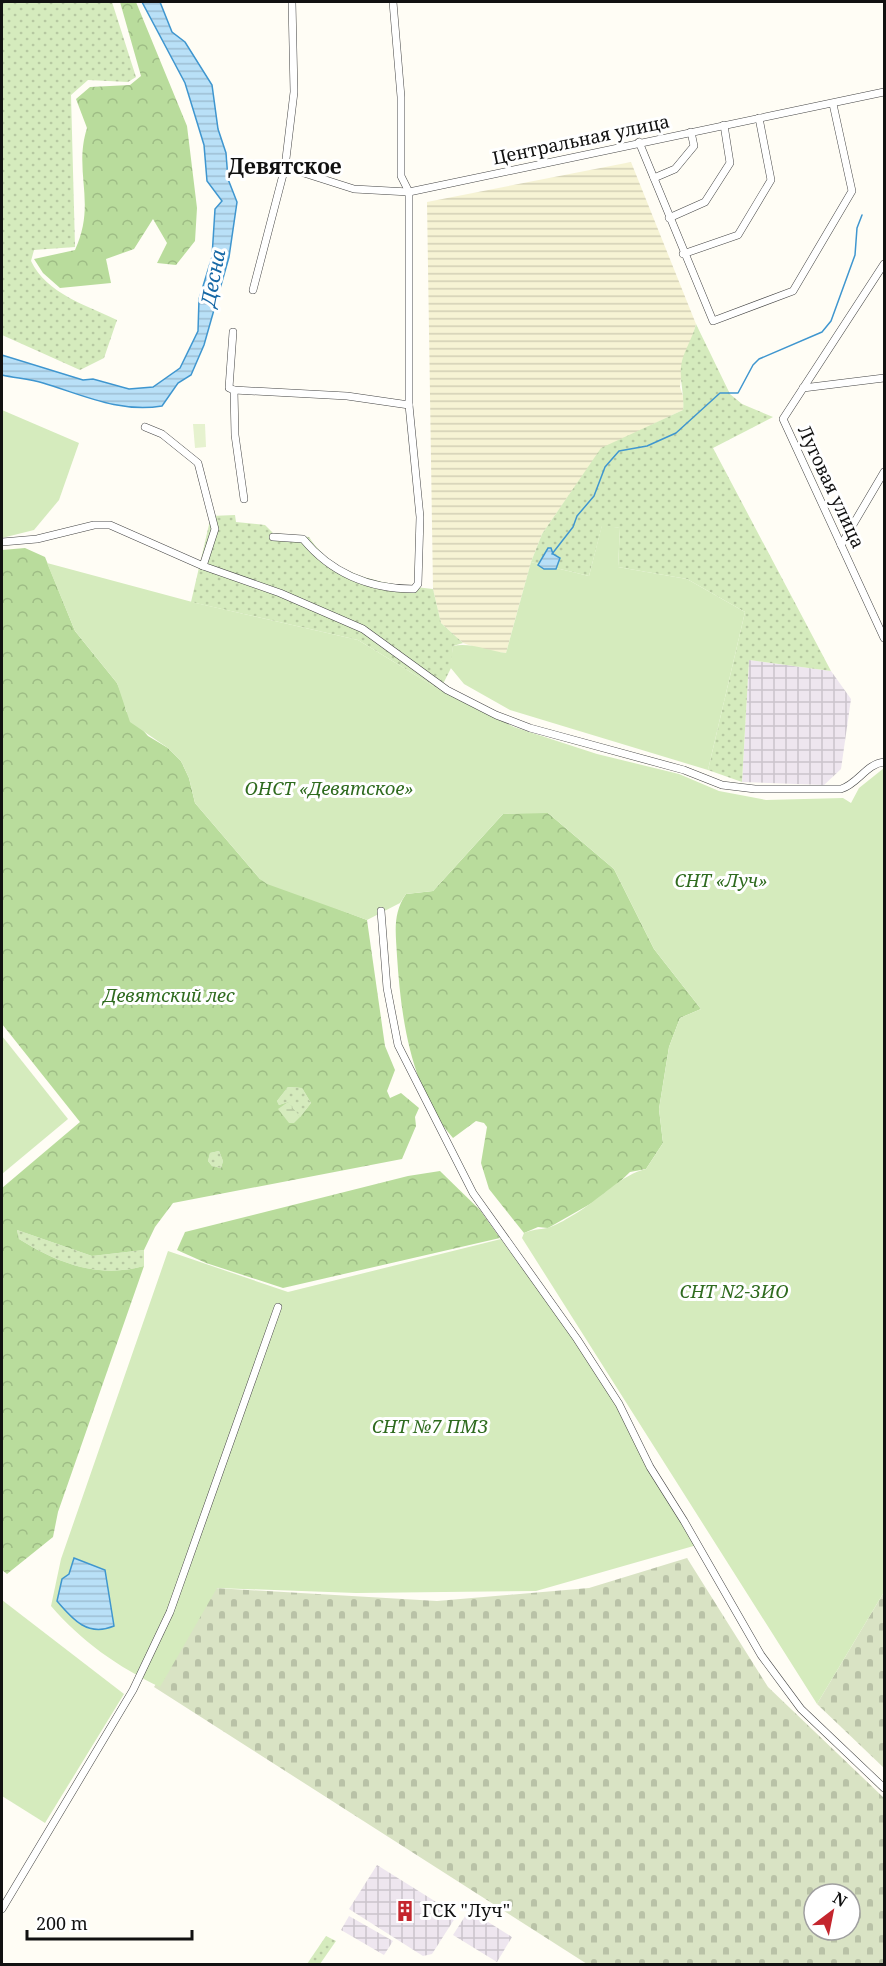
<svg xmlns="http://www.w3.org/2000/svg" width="886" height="1966" viewBox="0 0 886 1966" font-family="'Noto Serif',serif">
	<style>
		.industrial { fill: url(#industrial-grid) }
		.farmland { fill: url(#farmland-rules) }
		.grass { fill: url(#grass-dots) }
		.forest { fill: url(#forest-crowns); fill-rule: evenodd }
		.wetland { fill: url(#wetland-marsh) }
		.cemetery { fill: url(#cemetery-stones); fill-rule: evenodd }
		.garden { fill: #d5ebbd }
		.pitch { fill: #e6f2cf }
		.water { fill: url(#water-rules); stroke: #3f96cf; stroke-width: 1.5 }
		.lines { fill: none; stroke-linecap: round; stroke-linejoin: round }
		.stream { stroke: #3f96cf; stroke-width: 1.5 }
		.minor-casing { stroke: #444; stroke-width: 8 }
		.minor { stroke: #fff; stroke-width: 7 }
		.labels { text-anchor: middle; stroke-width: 6; stroke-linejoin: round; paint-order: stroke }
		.street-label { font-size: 18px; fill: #111; stroke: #fff }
		.park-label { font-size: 18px; font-style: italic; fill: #2f6b1f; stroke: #fff }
		.poi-label { font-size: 18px; fill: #111; stroke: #fff; text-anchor: start }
		.water-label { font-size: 20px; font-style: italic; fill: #1768a6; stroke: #fff }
		.quarter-label { font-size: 21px; font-weight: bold; fill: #111; stroke: #fff }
	</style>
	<defs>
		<pattern id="industrial-grid" width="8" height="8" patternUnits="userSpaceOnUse" patternTransform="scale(1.5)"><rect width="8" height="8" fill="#eee6ef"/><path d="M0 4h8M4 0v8" fill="none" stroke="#cbc4cc"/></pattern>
		<pattern id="farmland-rules" width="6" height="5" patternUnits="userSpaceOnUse" patternTransform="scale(1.5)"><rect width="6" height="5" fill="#f6f3d4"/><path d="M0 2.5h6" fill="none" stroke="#d2cfb5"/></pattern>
		<pattern id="grass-dots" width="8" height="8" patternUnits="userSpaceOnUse" patternTransform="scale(1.5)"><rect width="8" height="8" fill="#d5ebbd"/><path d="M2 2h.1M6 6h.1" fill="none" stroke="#b6c8a1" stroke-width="1.8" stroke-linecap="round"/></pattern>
		<pattern id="forest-crowns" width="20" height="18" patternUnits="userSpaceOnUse" patternTransform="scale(1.5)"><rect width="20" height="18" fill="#b9dc9c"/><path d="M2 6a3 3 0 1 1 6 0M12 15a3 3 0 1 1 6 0" fill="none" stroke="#9ebc85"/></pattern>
		<pattern id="wetland-marsh" width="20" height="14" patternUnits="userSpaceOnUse" patternTransform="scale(1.5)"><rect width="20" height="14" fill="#d5ebbd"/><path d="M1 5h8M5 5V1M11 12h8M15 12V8" fill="none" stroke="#b6c8a1"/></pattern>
		<pattern id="cemetery-stones" width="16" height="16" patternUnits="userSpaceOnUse" patternTransform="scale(1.5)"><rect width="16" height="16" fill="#d9e3c4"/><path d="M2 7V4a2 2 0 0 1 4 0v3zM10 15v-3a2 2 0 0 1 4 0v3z" fill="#b9c2a7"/></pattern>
		<pattern id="water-rules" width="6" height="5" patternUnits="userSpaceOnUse" patternTransform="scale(1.5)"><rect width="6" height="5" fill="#b9e0f7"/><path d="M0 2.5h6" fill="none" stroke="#9ebfd3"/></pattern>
	</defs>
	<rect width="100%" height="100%" fill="#fffdf5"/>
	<g class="industrial">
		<path d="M749 660 831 671 851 699 841 769 824 785 742 782Z"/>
		<path d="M377 1865 457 1915 432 1954 423 1956 349 1909Z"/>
		<path d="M469 1910 512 1937 497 1962 453 1935Z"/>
		<path d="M349 1916 393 1941 384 1955 341 1930Z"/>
	</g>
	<path class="farmland" d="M631 162 696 324 688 351 683 359 680 387 684 399 683 410 601 449 542 534 531 562 506 653 486 651 463 643 441 623 433 589 427 202Z"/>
	<g class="grass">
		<path d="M2 2H112L136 77 128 82 88 80 71 95 75 247 34 250 31 261C47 294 86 305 117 320L104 358 80 370 2 335Z"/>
		<path d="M696 324 730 394 742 404 773 417 713 448 831 671 749 660 742 782 708 770 745 612 687 579 618 567 620 528 602 526 589 576 531 562 542 534 601 448 683 410C685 393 678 378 682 361 685 349 693 337 696 324Z"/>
		<path d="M235 515 236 522 265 525 273 533 309 537C336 579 387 584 433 589L441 623 463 643 453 646 451 668 440 690 358 640 191 602 211 516Z"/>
		<path d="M288 1087 302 1088 311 1103 300 1117 288 1102 279 1105 277 1101Z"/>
		<path d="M219 1151 223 1161 221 1168 212 1166 208 1161 210 1153Z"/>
		<path d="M17 1230 92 1256 144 1250V1266C99 1279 57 1263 19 1239Z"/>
		<path d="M326 1936 336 1941 320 1964H307Z"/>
	</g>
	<g class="forest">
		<path d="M120 2H136L187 126 197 208 195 241 176 265 157 263 167 243 153 219 134 249 106 259 111 283 60 288 43 273 34 259 75 250C97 202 73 173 87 128L76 99 90 87 130 85 141 76Z"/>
		<path d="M25 548 45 557 75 631 117 683 124 699 126 711 148 736 168 748 181 761 189 778 195 803 260 879 367 920 385 1046 395 1070 387 1091 390 1098 401 1093 419 1108 415 1117 416 1126 402 1159 173 1203 155 1227 144 1250 92 1256 17 1230 19 1239C57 1263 99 1279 144 1266L58 1512 53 1537 7 1574 2 1570V1188L80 1122 2 1024V550ZM288 1087 302 1088 311 1103 300 1117 288 1102 279 1105 277 1101ZM219 1151 223 1161 221 1168 212 1166 208 1161 210 1153Z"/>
		<path d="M539 812 548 813 614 869 654 949 701 1009 680 1018 669 1047 659 1109 663 1143 646 1169 630 1172 606 1195 548 1228 538 1227 524 1233 489 1189 481 1163 487 1127 484 1123 476 1121 453 1138C411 1089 401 1019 397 956 396 934 392 914 406 894L433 891 503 814Z"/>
		<path d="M440 1171 480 1210 500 1238 283 1288 206 1263 177 1250 185 1232 408 1176Z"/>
	</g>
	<path class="wetland" d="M288 1102 300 1117 294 1123H289L278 1109Z"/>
	<g class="cemetery">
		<path d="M687 1558 768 1687 884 1798V1964H587L154 1687 215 1588 437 1601 589 1588ZM814 1894H850V1930H814Z"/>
		<path d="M884 1592V1768L817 1704Z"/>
	</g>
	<g class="garden">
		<path d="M2 410 79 443 59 500 34 530 2 538Z"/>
		<path d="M602 525 620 528 618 567 687 579 745 612 708 770 510 710 464 684 450 667 453 646C470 642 489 651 506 653L531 562 589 576Z"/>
		<path d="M47 563 196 603 358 640 440 690 514 727 597 754 679 774 719 791 766 800 843 798 851 803 859 788 884 768V1592L817 1704 522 1238 524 1233C536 1228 542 1230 550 1227 559 1224 568 1218 575 1214 599 1200 622 1174 646 1169L663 1143 659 1109 669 1047 680 1018 701 1009 654 949 614 869 548 813 503 814 433 891 406 894 400 903 367 920 267 884 260 879 195 803 189 778 181 761 168 748 130 722 117 683 75 631Z"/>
		<path d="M2 1036 68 1119 2 1174Z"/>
		<path d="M501 1239 605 1383 697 1545 536 1591 356 1593 217 1588 160 1687C118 1667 81 1641 51 1606L61 1559 168 1251 288 1292Z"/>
		<path d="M2 1600 124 1694 45 1823 2 1796Z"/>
	</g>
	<path class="pitch" d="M193 424H205L206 447 195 448Z"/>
	<g class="water">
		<path d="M142 2H160L172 32 185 42 212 85 218 129 226 153 228 179 237 202 229 257 204 345 191 375 178 383 162 406C119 413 83 395 43 383 30 379 15 378 2 375V355L83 380 93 379 129 389 153 387 180 368 198 331 199 299 212 257 215 209 222 201 207 181 204 145 185 83Z"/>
		<path d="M548 548H551L553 554 560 558 556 569H544L538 565Z"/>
		<path d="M74 1558 105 1570 114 1626C88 1637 73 1620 57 1601L62 1579 69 1574Z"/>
	</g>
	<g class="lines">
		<path class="stream" d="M552 554 573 527 577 516 594 496 605 467 619 451 647 446 676 433 720 393H738L753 365 759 359 822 332 831 321 855 255 857 228 862 215"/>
		<defs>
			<g id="minor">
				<path d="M639 142 713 321 793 291 852 191 833 104"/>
				<path d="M285 167 354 189 409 192 884 92"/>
				<path d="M654 178 675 169 694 146 691 132"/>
				<path d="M669 218 705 202 730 163 724 125"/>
				<path d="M683 254 738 235 771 180 759 118"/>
				<path d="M884 264 783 419 884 638"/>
				<path d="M253 290 285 167 294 92 292 2"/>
				<path d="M233 332 229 388 234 390"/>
				<path d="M803 388 884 378"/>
				<path d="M145 427 162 434 198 463 215 529 203 566"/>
				<path d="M244 499 235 435 234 390 347 396 409 405V192L401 176V97L393 2"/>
				<path d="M273 537 303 539C332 574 369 589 414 589L418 584 420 517 409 405"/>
				<path d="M2 542 37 539 94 525H110L203 566 280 593 363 629 447 690 496 715 530 728 684 770 722 785 755 789H841C858 784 866 764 884 762"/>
				<path d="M841 545 884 472"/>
				<path d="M381 911 387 988 398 1045 473 1193 577 1339 619 1404 650 1467 684 1521 761 1655 801 1709 884 1788"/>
				<path d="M2 1909 133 1690 170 1612 278 1307"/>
			</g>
		</defs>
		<use href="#minor" class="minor-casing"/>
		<use href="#minor" class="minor"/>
	</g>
	<defs>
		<symbol id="building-bare" viewBox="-9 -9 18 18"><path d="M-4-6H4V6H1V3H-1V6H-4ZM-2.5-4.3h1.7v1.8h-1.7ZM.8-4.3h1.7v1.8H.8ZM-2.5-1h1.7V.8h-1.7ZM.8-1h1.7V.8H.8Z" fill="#c4262e" stroke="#fff" stroke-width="2.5" paint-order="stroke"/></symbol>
	</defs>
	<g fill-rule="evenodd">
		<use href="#building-bare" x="390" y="1896" width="30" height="30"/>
	</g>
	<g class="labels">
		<g class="street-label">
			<text transform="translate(581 140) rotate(-12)" y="6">Центральная улица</text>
			<text transform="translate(831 487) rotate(65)" y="6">Луговая улица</text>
		</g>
		<g class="park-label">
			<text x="329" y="795">ОНСТ «Девятское»</text>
			<text x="721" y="887">СНТ «Луч»</text>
			<text x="169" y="1002">Девятский лес</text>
			<text x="734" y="1298">СНТ N2-ЗИО</text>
			<text x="430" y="1433">СНТ №7 ПМЗ</text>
		</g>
		<g class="poi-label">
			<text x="422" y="1917">ГСК "Луч"</text>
		</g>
		<g class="water-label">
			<text transform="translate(213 278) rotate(-79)" y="7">Десна</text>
		</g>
		<g class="quarter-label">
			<text x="285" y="174">Девятское</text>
		</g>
	</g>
	<rect width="886" height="1966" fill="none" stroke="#111111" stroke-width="6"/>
	<g transform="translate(832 1912) rotate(32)"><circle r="28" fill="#ffffff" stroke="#a0a0a0" stroke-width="1.5"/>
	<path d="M0-4.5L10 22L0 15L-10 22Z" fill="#c4262e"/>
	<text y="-9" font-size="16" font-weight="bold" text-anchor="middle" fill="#111111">N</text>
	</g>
	<path d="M27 1930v9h165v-9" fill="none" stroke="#111111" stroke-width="3"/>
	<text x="36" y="1930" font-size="18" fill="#111111" stroke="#ffffff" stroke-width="4.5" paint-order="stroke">200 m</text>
</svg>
